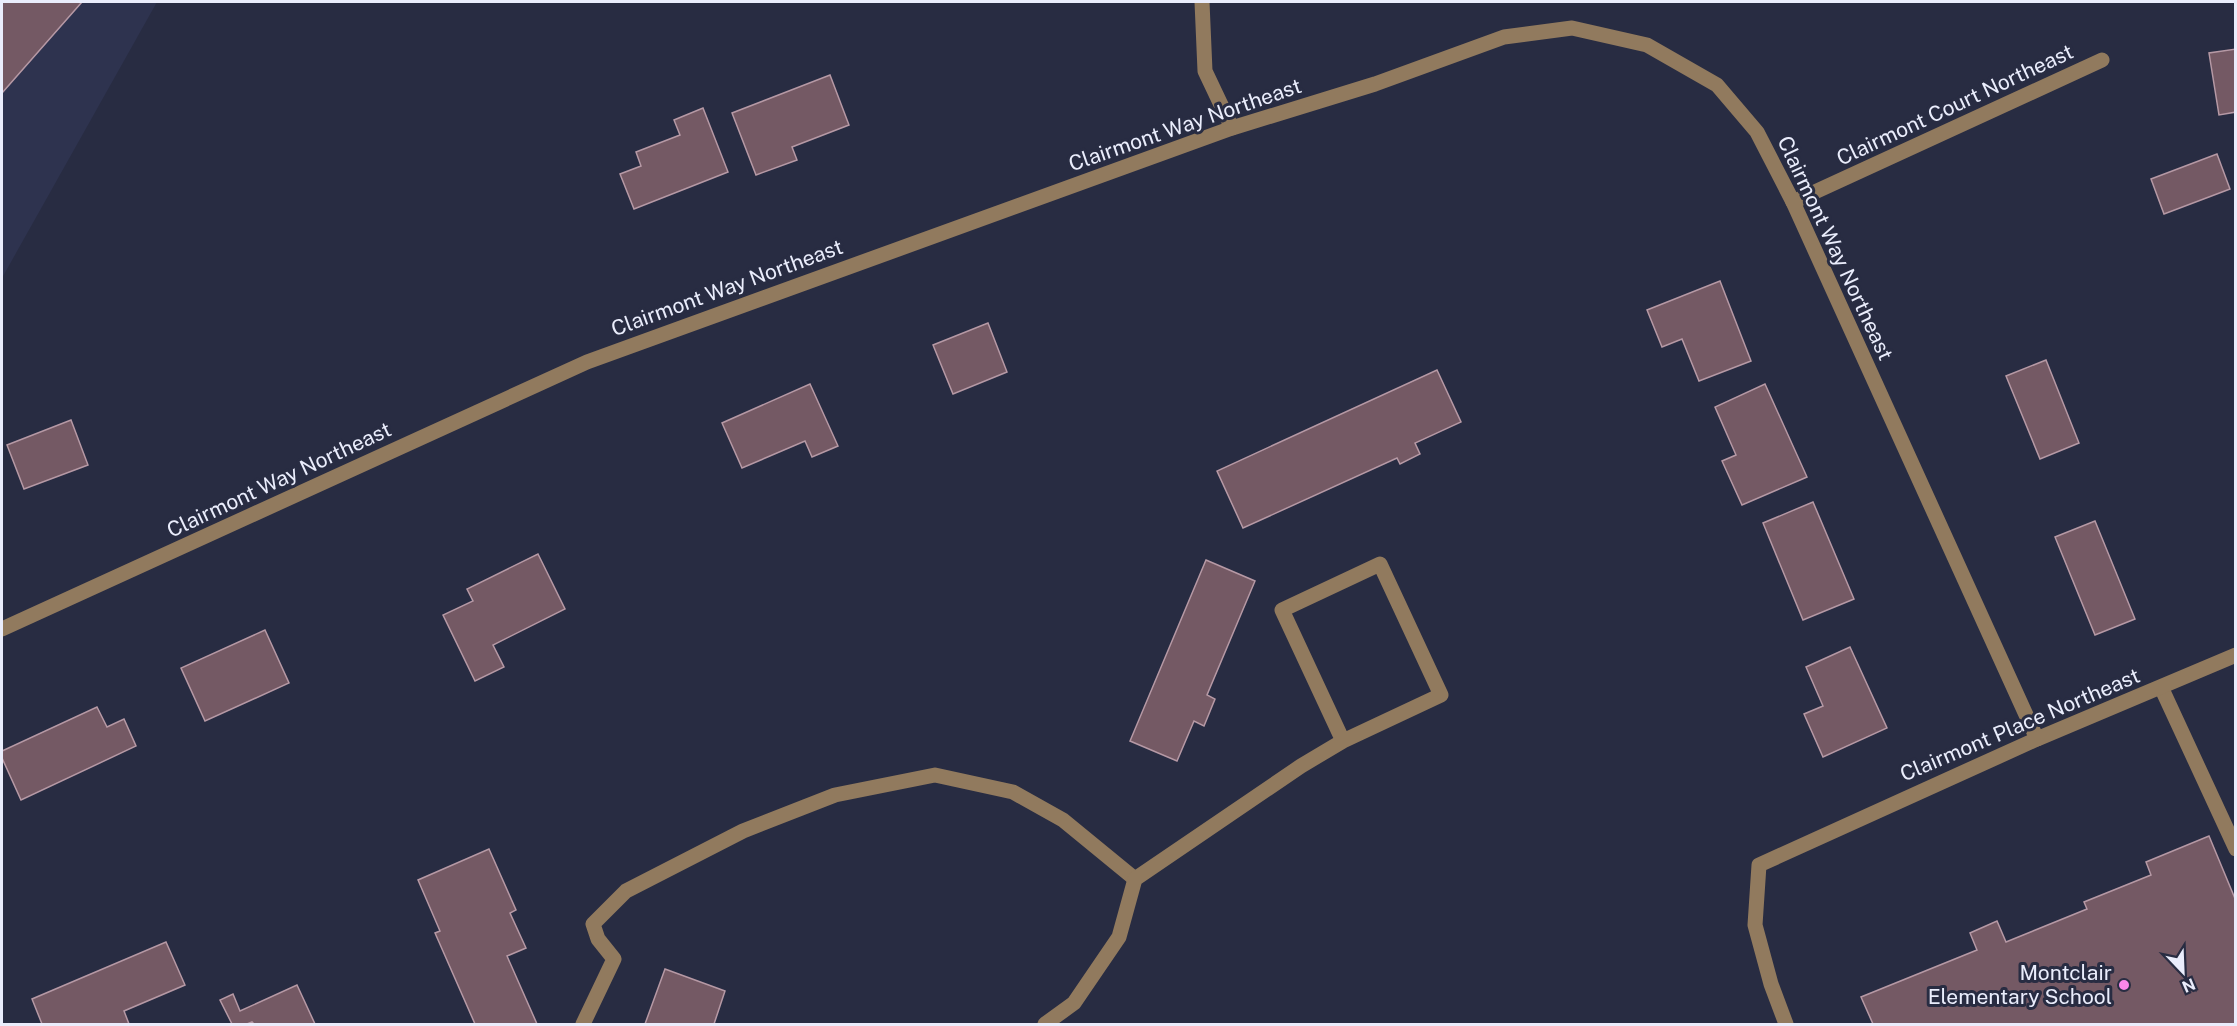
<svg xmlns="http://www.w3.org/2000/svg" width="2237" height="1026" viewBox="0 0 2237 1026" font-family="'Public Sans',sans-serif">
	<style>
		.built { fill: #2e334f }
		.building { fill: #745964; stroke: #b699a5; stroke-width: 1.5 }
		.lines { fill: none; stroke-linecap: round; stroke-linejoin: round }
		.minor { stroke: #917a5e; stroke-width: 15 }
		.poi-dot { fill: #f987e9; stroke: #282c42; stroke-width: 2 }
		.labels { text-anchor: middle; stroke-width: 6; stroke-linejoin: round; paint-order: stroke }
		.street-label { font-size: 21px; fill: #eaedfc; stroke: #282c42 }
		.poi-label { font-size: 21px; fill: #eaedfc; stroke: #282c42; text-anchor: end }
	</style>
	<rect width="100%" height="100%" fill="#282c42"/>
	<path class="built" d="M2 2H157L2 278Z"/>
	<g class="building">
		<path d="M2 2H82L2 93Z"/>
		<path d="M2236 49V112L2219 115 2209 53Z"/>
		<path d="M830 75 849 125 792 147 797 160 756 175 732 113Z"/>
		<path d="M703 108 728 172 634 209 620 174 641 166 636 152 680 135 674 120Z"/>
		<path d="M2217 154 2230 189 2164 214 2151 179Z"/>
		<path d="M1720 281 1751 361 1699 381 1682 339 1662 347 1647 310Z"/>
		<path d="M988 323 1007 372 953 394 933 345Z"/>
		<path d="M2046 360 2079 443 2040 459 2006 376Z"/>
		<path d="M1437 370 1461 422 1415 443 1420 454 1400 464 1397 458 1243 528 1217 471Z"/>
		<path d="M810 384 838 446 812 457 805 441 742 468 722 423Z"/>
		<path d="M1765 384 1807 477 1742 505 1722 461 1736 455 1715 407Z"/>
		<path d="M71 420 88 465 24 489 7 445Z"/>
		<path d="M1813 502 1854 599 1803 620 1763 523Z"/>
		<path d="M2095 521 2135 619 2095 635 2055 537Z"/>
		<path d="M538 554 565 609 493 645 504 667 475 681 443 615 473 601 467 589Z"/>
		<path d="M1206 560 1255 581 1207 695 1215 699 1204 726 1194 721 1177 761 1130 741Z"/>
		<path d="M265 630 289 683 205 721 181 668Z"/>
		<path d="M1850 647 1887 728 1823 757 1804 714 1823 706 1806 667Z"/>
		<path d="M97 707 107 727 124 719 136 746 21 800 2 758V751Z"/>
		<path d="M2209 836 2236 901V1024H1873L1861 997 1977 950 1970 933 1997 921 2006 942 2087 909 2084 902 2151 875 2146 862Z"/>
		<path d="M489 849 516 910 510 913 526 948 507 956 537 1024H475L435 933 440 931 418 880Z"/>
		<path d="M166 942 185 985 124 1011 129 1024H42L32 999Z"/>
		<path d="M665 969 725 991 714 1024H645Z"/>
		<path d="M297 985 315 1024H254L252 1022 247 1024H232L220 1000 233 994 240 1011Z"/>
	</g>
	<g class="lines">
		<g class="minor">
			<path d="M1202 2 1205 71 1232 128"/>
			<path d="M1793 202 2102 60"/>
			<path d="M2 629 587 362 1232 128 1375 84 1504 37 1572 28 1647 45 1717 85 1757 132 1793 202 2037 739"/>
			<path d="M2161 687 2236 849"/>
			<path d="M583 1024 614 959 598 939 593 924 626 891 743 831 835 795 935 775 1013 792 1063 820 1135 879"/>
			<path d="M1045 1024 1074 1003 1119 937 1135 879 1301 766 1343 741 1441 695 1380 564 1282 610 1343 741"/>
			<path d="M1786 1024 1771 984 1755 925 1759 865 2037 739 2236 655"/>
		</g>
	</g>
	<circle class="poi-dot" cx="2124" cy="985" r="6"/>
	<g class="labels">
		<g class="street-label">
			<text transform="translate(1955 105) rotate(-25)" y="7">Clairmont Court Northeast</text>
			<text transform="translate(1185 125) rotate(-19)" y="7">Clairmont Way Northeast</text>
			<text transform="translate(1835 248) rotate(65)" y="7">Clairmont Way Northeast</text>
			<text transform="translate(727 288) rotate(-20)" y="7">Clairmont Way Northeast</text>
			<text transform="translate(279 480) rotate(-25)" y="7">Clairmont Way Northeast</text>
			<text transform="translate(2020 725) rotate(-23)" y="7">Clairmont Place Northeast</text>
		</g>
		<g class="poi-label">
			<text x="2112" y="980">Montclair<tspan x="2112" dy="24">Elementary School</tspan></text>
		</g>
	</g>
	<rect width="2237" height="1026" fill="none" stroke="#eaedfc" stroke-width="6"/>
	<g transform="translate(2183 972) rotate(157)" stroke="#282c42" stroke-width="4.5" paint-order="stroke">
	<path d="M0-4.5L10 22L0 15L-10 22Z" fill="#eaedfc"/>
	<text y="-9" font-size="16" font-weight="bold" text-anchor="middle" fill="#eaedfc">N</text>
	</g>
</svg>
